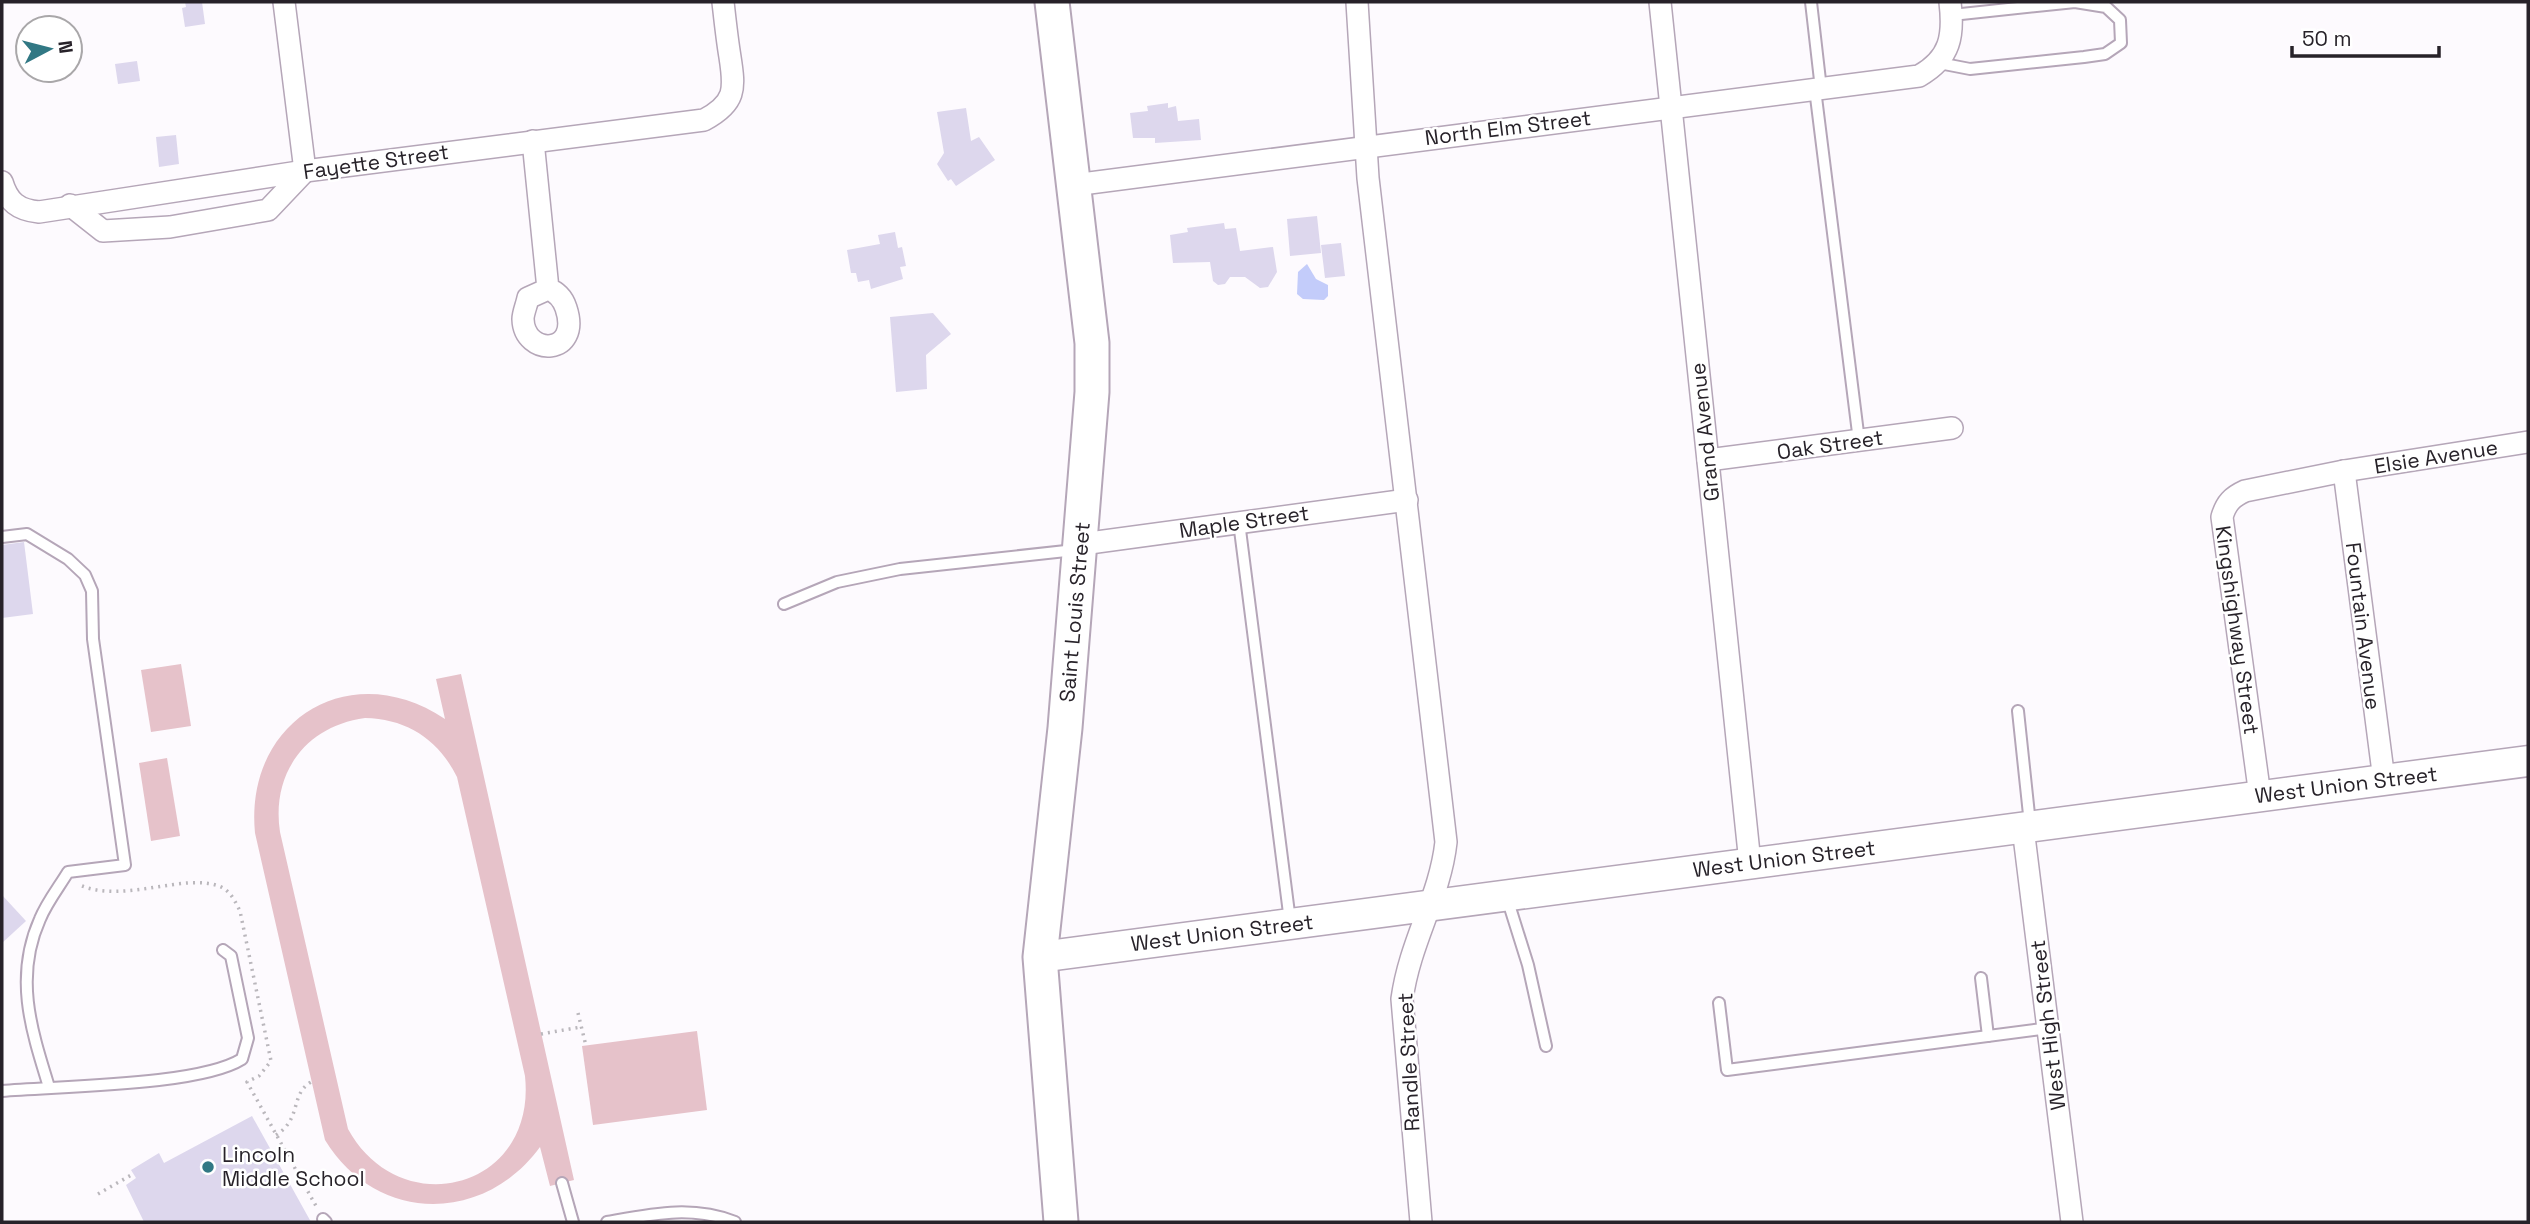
<svg xmlns="http://www.w3.org/2000/svg" width="2530" height="1224" viewBox="0 0 2530 1224" font-family="'Space Grotesk',sans-serif">
	<style>
		.green { fill: #e6c2ca; fill-rule: evenodd }
		.water { fill: #c3ccfa }
		.building { fill: #ddd7ed }
		.lines { fill: none; stroke-linecap: round; stroke-linejoin: round }
		.lane-casing { stroke: #b5a6b8; stroke-width: 14 }
		.street-casing { stroke: #b5a6b8; stroke-width: 24 }
		.secondary-casing { stroke: #b5a6b8; stroke-width: 33 }
		.primary-casing { stroke: #b5a6b8; stroke-width: 37 }
		.path { stroke: #bab7bc; stroke-width: 3.5; stroke-dasharray: 2 5; stroke-linecap: butt }
		.lane { stroke: #fff; stroke-width: 10 }
		.street { stroke: #fff; stroke-width: 21 }
		.secondary { stroke: #fff; stroke-width: 30 }
		.primary { stroke: #fff; stroke-width: 33 }
		.poi-dot { fill: #317884; stroke: #fff; stroke-width: 2.5 }
		.labels { text-anchor: middle; stroke-width: 5; stroke-linejoin: round; paint-order: stroke }
		.street-label { font-size: 21px; fill: #272229; stroke: #fff }
		.poi-label { font-size: 21px; fill: #272229; stroke: #fff; text-anchor: start }
	</style>
	<rect width="100%" height="100%" fill="#fdfafe"/>
	<g class="green">
		<path d="M181 664 191 726 151 732 141 670Z"/>
		<path d="M461 674 574 1180 550 1186 540 1147C484 1224 376 1224 325 1140L255 833C244 721 350 655 445 719L436 679ZM365 718C407 719 438 739 457 777L525 1076C537 1190 400 1224 348 1129L280 832C271 773 306 726 365 718Z"/>
		<path d="M167 758 180 836 151 841 139 763Z"/>
		<path d="M697 1031 707 1110 593 1125 582 1046Z"/>
	</g>
	<path class="water" d="M1307 264 1316 279 1328 285V296L1324 300 1303 299 1297 294 1298 272Z"/>
	<g class="building">
		<path d="M185 2H202L205 24 185 27 182 8 186 7Z"/>
		<path d="M137 61 140 81 118 84 115 64Z"/>
		<path d="M1168 103V108L1176 106 1178 121 1199 119 1201 140 1155 143V138H1133L1130 113 1148 111 1147 106Z"/>
		<path d="M966 108 971 141 979 137 995 160 956 186 951 179 948 181 937 164 944 153 937 112Z"/>
		<path d="M176 135 179 164 159 167 156 137Z"/>
		<path d="M1317 216 1321 253 1290 256 1287 219Z"/>
		<path d="M1224 223 1225 229 1236 228 1240 251 1273 247 1277 272 1268 287 1260 288 1245 277H1230L1225 284 1218 285 1213 281 1210 262 1173 263 1170 235 1188 232 1187 228Z"/>
		<path d="M895 232 898 248 902 247 906 266 900 267 903 279 871 289 869 280 858 282 856 273H851L847 250 880 244 878 235Z"/>
		<path d="M1341 243 1345 276 1325 278 1321 245Z"/>
		<path d="M933 313 951 334 926 355 927 389 896 392 890 317Z"/>
		<path d="M24 542 33 614 2 618V545Z"/>
		<path d="M2 895 26 921 2 943Z"/>
		<path d="M252 1116 311 1222H144L126 1185 136 1178 131 1170 159 1153 164 1163Z"/>
	</g>
	<g class="lines">
		<defs>
			<g id="lane">
				<path d="M1811 2 1821 89"/>
				<path d="M1939 63 1970 69 2084 57 2105 54 2121 43 2120 20 2106 7 2075 2 1952 15"/>
				<path d="M1815 89 1859 441"/>
				<path d="M1239 522 1290 921"/>
				<path d="M2 537 27 534 68 559 85 575 92 591 93 639 125 865 68 872C59 887 47 902 40 919 14 977 31 1029 49 1087"/>
				<path d="M784 604 837 582 900 569 1075 550"/>
				<path d="M2018 711 2030 824"/>
				<path d="M1507 898 1528 965 1546 1046"/>
				<path d="M1981 978 1988 1036"/>
				<path d="M1719 1003 1727 1070 2049 1028"/>
				<path d="M2 1091C58 1086 199 1086 242 1059L248 1038 231 956 223 950"/>
				<path d="M562 1183 573 1222"/>
				<path d="M323 1219 326 1222"/>
				<path d="M607 1222C652 1214 692 1205 735 1222"/>
			</g>
			<g id="street">
				<path d="M1357 2 1368 178 1446 842C1440 897 1410 941 1402 999L1421 1222"/>
				<path d="M1660 2 1750 863"/>
				<path d="M533 141 548 289 528 298C527 304 523 313 523 319 524 357 582 356 566 308 563 299 557 292 548 289"/>
				<path d="M2 182C8 202 18 210 39 212L305 171 704 120C736 103 735 89 730 57 727 39 725 20 723 2"/>
				<path d="M1074 185 1919 76C1951 58 1954 35 1950 2"/>
				<path d="M70 205 103 231 170 227 268 210 305 171 284 2"/>
				<path d="M1708 460 1952 428"/>
				<path d="M2344 471 2384 780"/>
				<path d="M1082 544 1407 500"/>
				<path d="M2260 796 2222 517C2226 503 2232 497 2245 491L2344 471 2528 442"/>
				<path d="M2023 828 2072 1222"/>
			</g>
			<path id="secondary" d="M1040 957 2528 761"/>
			<path id="primary" d="M1052 2 1092 343V392L1065 728 1040 957 1061 1222"/>
		</defs>
		<use href="#lane" class="lane-casing"/>
		<use href="#street" class="street-casing"/>
		<use href="#secondary" class="secondary-casing"/>
		<use href="#primary" class="primary-casing"/>
		<g class="path">
			<path d="M82 886C126 903 183 873 219 886 230 890 235 901 240 911L271 1061 259 1076 247 1082 316 1206"/>
			<path d="M578 1013 586 1046"/>
			<path d="M541 1034 581 1027"/>
			<path d="M276 1135C302 1119 290 1094 311 1082"/>
			<path d="M98 1194 133 1174"/>
		</g>
		<use href="#lane" class="lane"/>
		<use href="#street" class="street"/>
		<use href="#secondary" class="secondary"/>
		<use href="#primary" class="primary"/>
	</g>
	<circle class="poi-dot" cx="208" cy="1167" r="7"/>
	<g class="labels">
		<g class="street-label">
			<text transform="translate(1508 128) rotate(-7)" y="7">North Elm Street</text>
			<text transform="translate(376 162) rotate(-8)" y="7">Fayette Street</text>
			<text transform="translate(1705 432) rotate(-96)" y="7">Grand Avenue</text>
			<text transform="translate(1830 445) rotate(-8)" y="7">Oak Street</text>
			<text transform="translate(2436 457) rotate(-9)" y="7">Elsie Avenue</text>
			<text transform="translate(1244 522) rotate(-8)" y="7">Maple Street</text>
			<text transform="translate(1075 612) rotate(-85)" y="7">Saint Louis Street</text>
			<text transform="translate(2363 626) rotate(83)" y="7">Fountain Avenue</text>
			<text transform="translate(2237 630) rotate(82)" y="7">Kingshighway Street</text>
			<text transform="translate(2346 785) rotate(-7)" y="7">West Union Street</text>
			<text transform="translate(1784 859) rotate(-7)" y="7">West Union Street</text>
			<text transform="translate(1222 933) rotate(-7)" y="7">West Union Street</text>
			<text transform="translate(2048 1025) rotate(-97)" y="7">West High Street</text>
			<text transform="translate(1409 1062) rotate(-93)" y="7">Randle Street</text>
		</g>
		<g class="poi-label">
			<text x="222" y="1162">Lincoln<tspan x="222" dy="24">Middle School</tspan></text>
		</g>
	</g>
	<rect width="2530" height="1224" fill="none" stroke="#272229" stroke-width="7"/>
	<g transform="translate(49 49) rotate(83)"><circle r="33" fill="#ffffff" stroke="#a9a7a9" stroke-width="2"/>
	<path d="M0-5L12 26L0 18L-12 26Z" fill="#317884"/>
	<text y="-10" font-size="19" font-weight="bold" text-anchor="middle" fill="#272229">N</text>
	</g>
	<path d="M2292 46v10h147v-10" fill="none" stroke="#272229" stroke-width="3.5"/>
	<text x="2302" y="46" font-size="21" fill="#272229" stroke="#ffffff" stroke-width="5" paint-order="stroke">50 m</text>
</svg>
